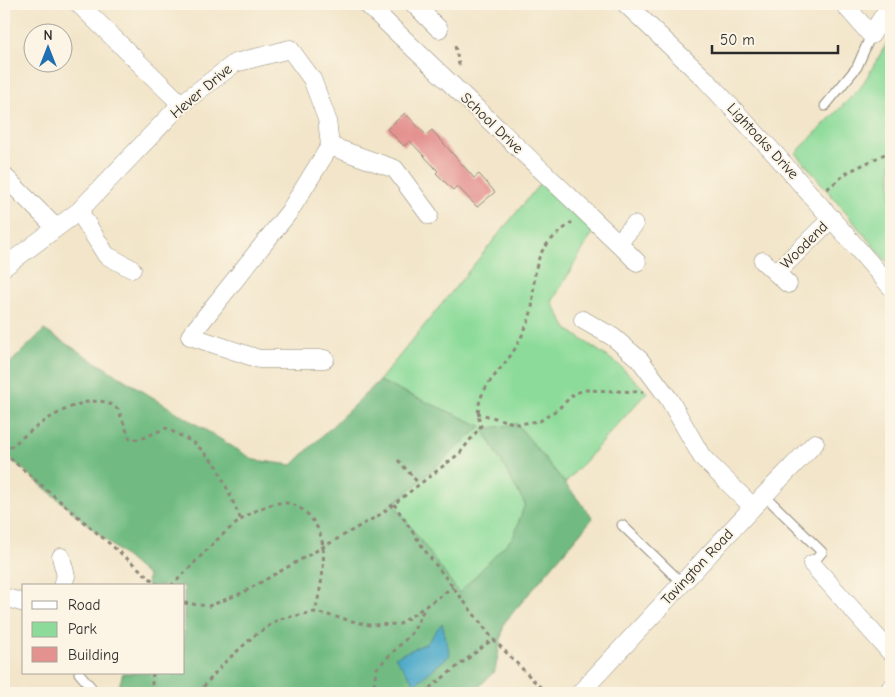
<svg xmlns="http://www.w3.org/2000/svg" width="895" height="697" viewBox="0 0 895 697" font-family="'Comic Neue',sans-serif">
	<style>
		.green { fill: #8cdb9a; stroke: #5c8362 }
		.forest { fill: #71bb82; stroke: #4e7356 }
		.water { fill: #49a8c8; stroke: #3a6a7a }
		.building { fill: #e49290 }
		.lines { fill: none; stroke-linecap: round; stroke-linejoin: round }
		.service-casing { stroke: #8e887a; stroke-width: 11 }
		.minor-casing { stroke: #8e887a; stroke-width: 19 }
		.path { stroke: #8e887a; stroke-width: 3; stroke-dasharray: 4 4; stroke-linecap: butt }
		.service { stroke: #fff; stroke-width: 9 }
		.minor { stroke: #fff; stroke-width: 18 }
		.labels { text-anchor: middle; stroke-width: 4; stroke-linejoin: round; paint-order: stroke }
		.street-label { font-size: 15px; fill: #2b2b2b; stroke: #fcf5e5 }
	</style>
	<rect width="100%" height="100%" fill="#fcf5e5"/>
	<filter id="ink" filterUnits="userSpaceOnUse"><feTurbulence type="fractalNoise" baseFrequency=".02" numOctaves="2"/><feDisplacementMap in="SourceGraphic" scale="10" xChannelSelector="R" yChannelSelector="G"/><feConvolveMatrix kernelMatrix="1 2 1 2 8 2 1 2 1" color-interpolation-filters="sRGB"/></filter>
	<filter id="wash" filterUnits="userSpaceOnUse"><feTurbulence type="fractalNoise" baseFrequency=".0096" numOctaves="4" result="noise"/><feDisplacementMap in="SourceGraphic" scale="20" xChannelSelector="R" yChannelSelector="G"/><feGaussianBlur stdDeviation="1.12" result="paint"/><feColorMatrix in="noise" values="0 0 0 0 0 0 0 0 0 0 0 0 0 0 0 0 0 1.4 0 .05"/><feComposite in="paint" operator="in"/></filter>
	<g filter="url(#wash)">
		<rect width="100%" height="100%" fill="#f2e5c9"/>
		<g class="green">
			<path d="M891 36V267L796 153 861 87Z"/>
			<path d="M547 175 598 224 552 302 567 329 619 365 647 392 565 483 517 424 484 430 525 504 514 536 459 594 394 504 481 426 379 381Z"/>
		</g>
		<path class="forest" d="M44 330 254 460 292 465 379 381 481 426 394 504 459 593 514 536 525 504 483 429 517 424 593 518 504 623 495 671 473 693H117L123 673H184V586H147L148 576 4 453V369Z"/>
		<path class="water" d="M442 623 450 655 415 684 395 657 427 643Z"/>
		<g id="blocks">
			<path class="building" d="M405 113 426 135 432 130 474 178 479 174 495 192 477 207 457 186 453 190 436 173 438 171 410 141 404 146 387 129Z"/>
		</g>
	</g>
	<g filter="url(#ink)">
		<use href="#blocks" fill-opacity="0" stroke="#8e887a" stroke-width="1"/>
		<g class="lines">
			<defs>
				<g id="service">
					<path d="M825 106 857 67 871 35"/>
					<path d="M764 495 822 552 812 564"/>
					<path d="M622 525 682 583"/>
					<path d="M79 673 96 693"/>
				</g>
				<g id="minor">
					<path d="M79 4 181 104"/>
					<path d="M367 4 618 243"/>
					<path d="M414 4 439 29"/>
					<path d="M626 4 705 79 775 154 891 287"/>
					<path d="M844 4 871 35 891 4"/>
					<path d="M330 146 395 169 429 215"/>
					<path d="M4 176 55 227"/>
					<path d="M79 211 106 255 132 269"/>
					<path d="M634 225 618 243 637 262"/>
					<path d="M763 261 788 284"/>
					<path d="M4 267 79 211 181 104 235 63 290 49 312 79 327 119 330 146 289 212 190 336 259 359H325"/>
					<path d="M776 273 832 218"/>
					<path d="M583 320 613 337 640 360 669 399 702 457 753 507"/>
					<path d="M61 557 66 576 62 586"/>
					<path d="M812 564 891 653"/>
					<path d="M4 597 24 603"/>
					<path d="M580 693 753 507 815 443"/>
					<path d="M888 693 891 688"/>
				</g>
			</defs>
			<use href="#service" class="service-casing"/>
			<use href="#minor" class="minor-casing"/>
			<g class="path">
				<path d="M455 46 460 69"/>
				<path d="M827 189 848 172 891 151"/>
				<path d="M477 413 517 424 540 421 558 409 575 393 586 390 643 392"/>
				<path d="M4 453C26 433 73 395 105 402 109 403 114 407 118 409L130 439H141L166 428 196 444 217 466 241 520"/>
				<path d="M4 453 159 586"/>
				<path d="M398 460 419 484"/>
				<path d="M394 504 426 552 493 639 546 693"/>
				<path d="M171 586C194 565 215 538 241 520 251 512 266 505 279 503 303 500 322 527 323 548 325 569 320 591 315 612"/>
				<path d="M184 603 209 606 242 593 381 514 460 453 481 426C469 392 501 374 516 347 523 334 529 322 532 308 534 292 533 273 539 258 544 243 560 232 572 222"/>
				<path d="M151 693 153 673"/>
				<path d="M198 693 224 663 254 636 279 619 315 612 369 625 400 624 453 587"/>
				<path d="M373 693 376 669 413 632 425 607"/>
				<path d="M423 693 493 639"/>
			</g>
			<use href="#service" class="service"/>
			<use href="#minor" class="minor"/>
		</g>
	</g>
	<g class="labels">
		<g class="street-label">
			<text transform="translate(201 91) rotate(-40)" y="5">Hever Drive</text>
			<text transform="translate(492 123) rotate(44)" y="5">School Drive</text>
			<text transform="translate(763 141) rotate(47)" y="5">Lightoaks Drive</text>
			<text transform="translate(804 245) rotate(-45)" y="5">Woodend</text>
			<text transform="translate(697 567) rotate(-47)" y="5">Tavington Road</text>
		</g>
	</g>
	<rect width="895" height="697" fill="none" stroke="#fcf5e5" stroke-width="20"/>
	<rect x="22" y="584" width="162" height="90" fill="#fcf5e5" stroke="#a8a49b"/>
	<rect x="32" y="601" width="25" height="8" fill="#ffffff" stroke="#a8a49b"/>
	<text x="68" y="610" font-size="15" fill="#2b2b2b">Road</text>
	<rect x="32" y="622" width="25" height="15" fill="#8cdb9a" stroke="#a8a49b"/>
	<text x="68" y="634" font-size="15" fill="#2b2b2b">Park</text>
	<rect x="32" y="647" width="25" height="15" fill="#e49290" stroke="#a8a49b"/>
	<text x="68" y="660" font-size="15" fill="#2b2b2b">Building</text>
	<g transform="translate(48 48)"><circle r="24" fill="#fcf5e5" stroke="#a8a49b"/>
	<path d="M0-4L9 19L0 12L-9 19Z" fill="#1f6fb2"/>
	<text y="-8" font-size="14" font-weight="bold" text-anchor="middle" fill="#2b2b2b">N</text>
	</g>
	<path d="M712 45v8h126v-8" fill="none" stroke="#2b2b2b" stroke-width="2.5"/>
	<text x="720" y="45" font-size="15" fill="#2b2b2b" stroke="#fcf5e5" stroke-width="4" paint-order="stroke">50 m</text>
</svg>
